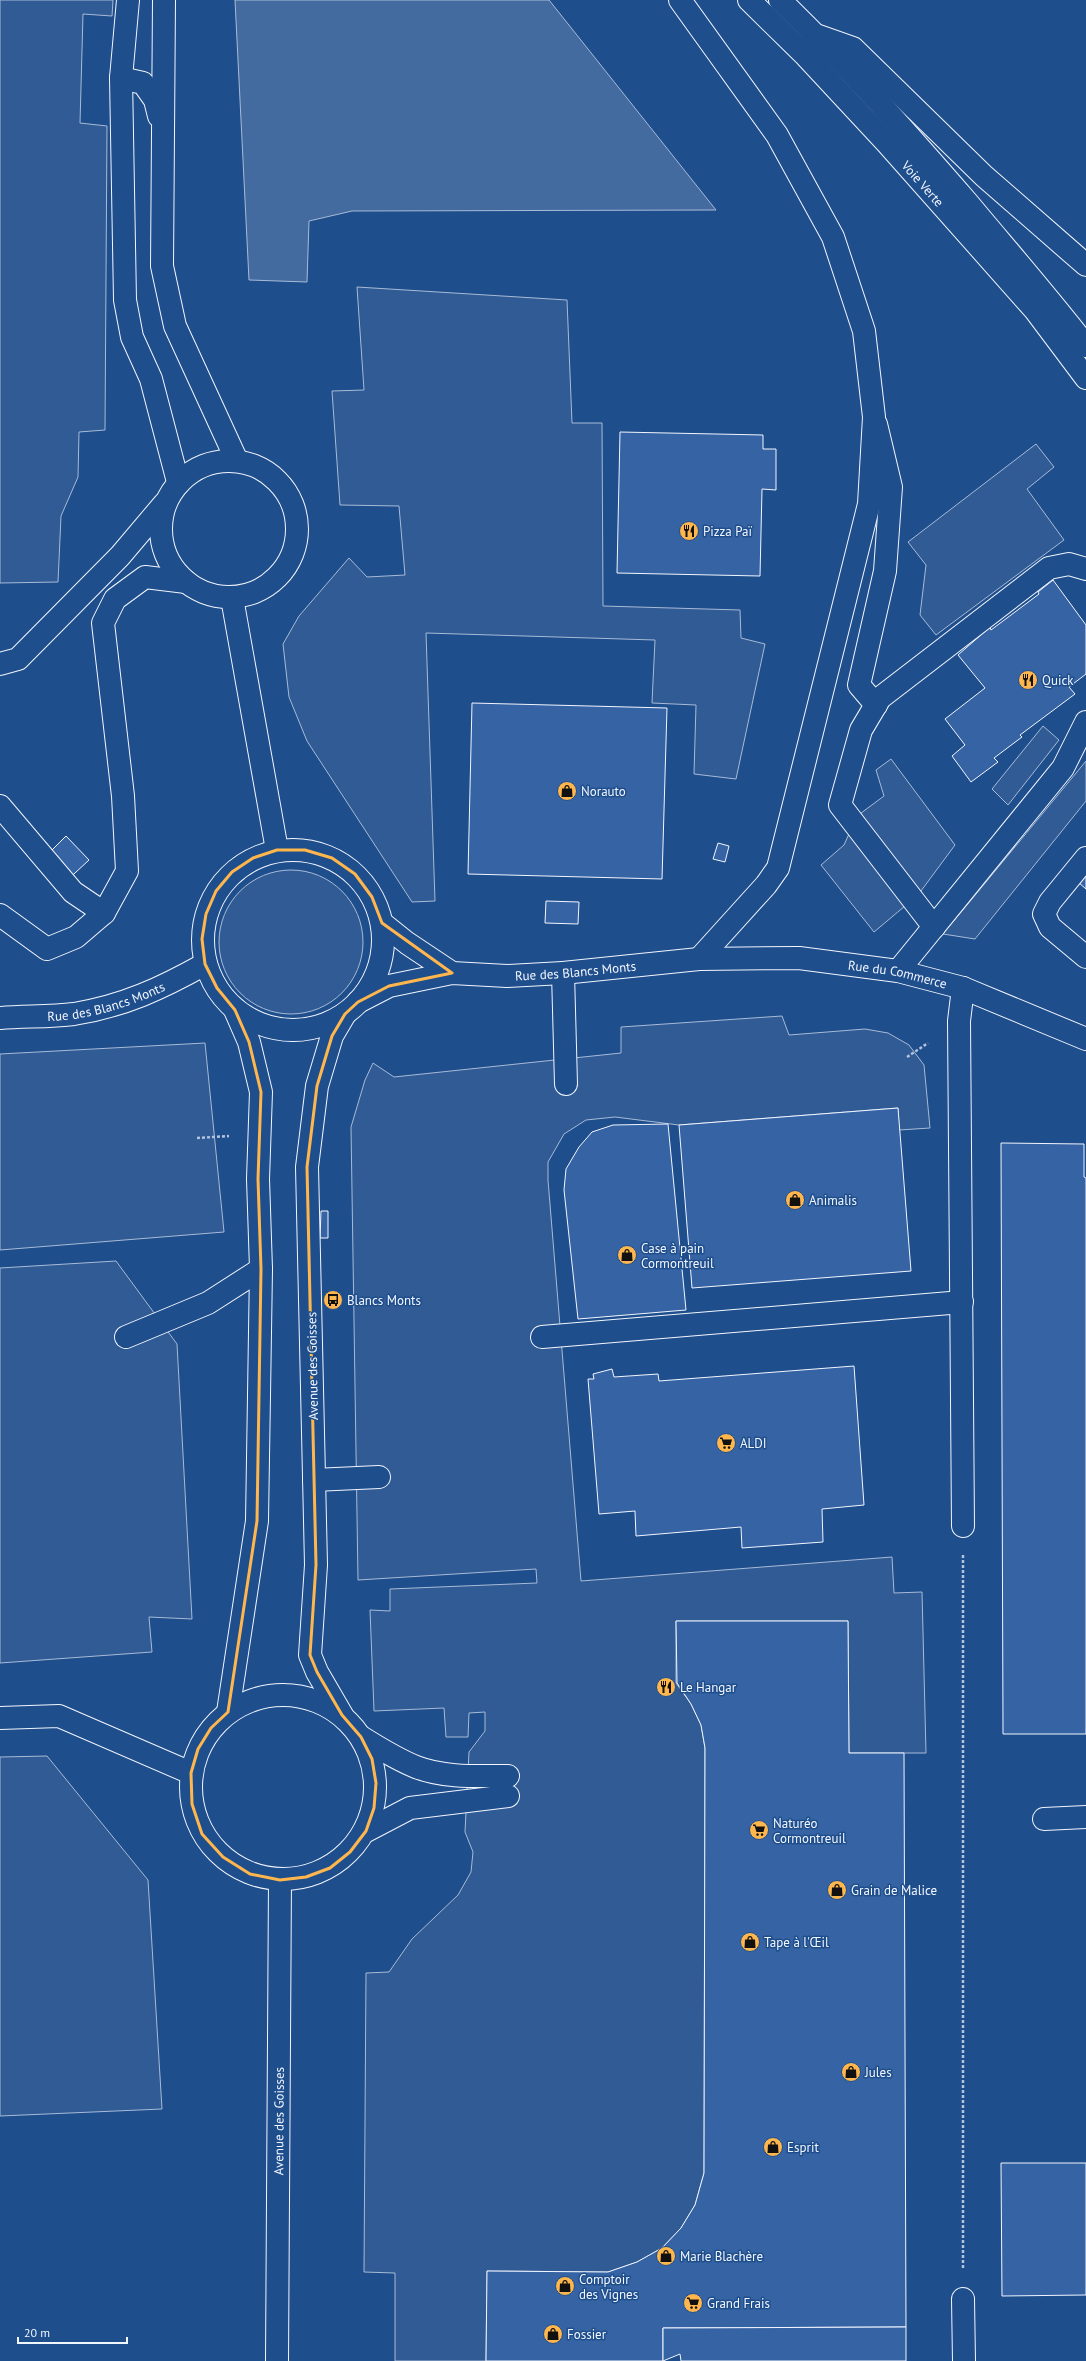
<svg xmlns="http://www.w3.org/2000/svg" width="1086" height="2361" viewBox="0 0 1086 2361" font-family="'PT Sans',sans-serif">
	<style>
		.built { fill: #305b95; stroke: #a8bbd7 }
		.water { fill: #446ba0; stroke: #a8bbd7 }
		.building { fill: #3563a3; stroke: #f2f6ff }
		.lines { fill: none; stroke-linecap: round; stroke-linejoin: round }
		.minor-casing { stroke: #f2f6ff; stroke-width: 24 }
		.major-casing { stroke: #f2f6ff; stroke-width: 24 }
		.path { stroke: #b3c4dc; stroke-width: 2.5; stroke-dasharray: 3 2; stroke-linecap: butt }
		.minor { stroke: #1f4e8c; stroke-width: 22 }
		.major { stroke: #1f4e8c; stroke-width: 22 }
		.marked { fill: none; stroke: #ffb74d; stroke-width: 3; stroke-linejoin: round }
		.labels { text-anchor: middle; stroke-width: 3; stroke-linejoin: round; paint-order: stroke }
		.street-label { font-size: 13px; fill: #f2f6ff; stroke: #1f4e8c }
		.poi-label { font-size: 13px; fill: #f2f6ff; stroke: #1f4e8c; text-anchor: start }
	</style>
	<rect width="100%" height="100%" fill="#1f4e8c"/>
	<g class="built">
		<path d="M0 0H113L112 16 83 14 80 123 107 126 105 430 79 432 78 477 61 516 58 582 0 583Z"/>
		<path d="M357 287 567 300 572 423H602L603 606 740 610 741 638 765 644 736 779 694 774 696 705 652 703 655 640 426 633 435 901 412 902 307 741 289 697 283 644 299 616 349 558 367 577 405 575 399 506 340 505 332 391 364 390Z"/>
		<path d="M1036 444 1054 467 1027 489 1064 540 936 635 920 615 926 565 908 542Z"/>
		<path d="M1043 726 1059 740 1008 805 992 789Z"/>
		<path d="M891 759 955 845 918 895 874 932 821 865 844 845 857 816 884 796 876 770Z"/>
		<path d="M1086 761V801L975 939 943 934Z"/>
		<circle cx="291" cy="942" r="72"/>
		<path d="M782 1016 789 1035 865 1029 888 1033 909 1045 924 1065 930 1128 899 1130 898 1108 679 1125 615 1117 586 1120 564 1134 548 1162V1180L581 1581 892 1557 894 1593 922 1592 926 1753H849L848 1621H676V1683L691 1704 701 1725 705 1748 704 2173 695 2205 681 2228 662 2248 637 2262 608 2272 487 2271 486 2361H395V2273L364 2272 366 1973 389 1972 412 1939 458 1895 471 1872 473 1852 465 1832 469 1752 485 1731V1712L469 1713 468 1737H446L444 1708 374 1711 370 1610 390 1611V1589L537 1583 536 1569 358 1580 351 1127 365 1080 373 1063 394 1077 621 1053V1027Z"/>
		<path d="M205 1043 224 1232 0 1250V1054Z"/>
		<path d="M116 1261 177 1344 192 1619 149 1617 152 1652 0 1663V1268Z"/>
		<path d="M47 1756 148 1880 162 2109 0 2116V1757Z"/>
	</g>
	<path class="water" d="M235 0H549L716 210 352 211 309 221 307 282 249 280Z"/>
	<g class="building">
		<path d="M620 432 763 435V449H776V490L762 489 760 576 617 573Z"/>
		<path d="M1053 580 1086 625V674L1069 687 1075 694 1020 735 1022 737 994 758 998 762 971 782 952 756 965 745 945 719 985 688 958 655 990 627 991 630 1039 594 1038 592Z"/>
		<path d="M472 703 667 708 662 879 468 874Z"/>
		<path d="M66 836 89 860 61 886 38 864Z"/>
		<path d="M718 843 729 846 725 862 713 859Z"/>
		<path d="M1086 872V889L1078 882Z"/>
		<path d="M546 901 579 902 578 924 545 923Z"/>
		<path d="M898 1108 911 1271 692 1288 679 1125Z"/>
		<path d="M668 1124 686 1310 578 1319 564 1190 566 1169 579 1147 592 1132 613 1125Z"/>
		<path d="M1001 1143 1084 1144V1177L1086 1178V1734H1003Z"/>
		<path d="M321 1211H328V1238H320Z"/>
		<path d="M854 1366 864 1505 822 1509 823 1542 742 1548 741 1527 636 1536 635 1511 599 1514 588 1379H594L593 1374 612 1369 614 1377 658 1374 659 1381Z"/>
		<path d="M676 1621H848L849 1753H904L906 2327 663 2328V2361H486L487 2271 608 2272 637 2262 662 2248 681 2228 695 2205 704 2173 705 1748 701 1725 691 1704 677 1683Z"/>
		<path d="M1001 2163H1086V2295L1002 2296Z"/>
		<path d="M906 2327V2361H681L680 2354 663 2361V2328Z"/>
	</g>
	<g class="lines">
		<defs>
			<g id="minor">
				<path d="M128 0 121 78 125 300 132 337 151 379 178 482"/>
				<path d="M164 0 162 266 175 326 237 461"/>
				<path d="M121 78 143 83 155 100 159 116"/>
				<circle cx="229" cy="529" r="68"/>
				<path d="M232 598 277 850"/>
				<path d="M0 664 18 659 120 556 164 504"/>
				<path d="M876 705 859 685 885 571 891 487 876 424"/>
				<path d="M0 806 73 892 104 913"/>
				<circle cx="293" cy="940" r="90"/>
				<path d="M1086 858 1050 902 1044 914 1050 927 1086 957"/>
				<path d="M0 915 47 949 76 937 104 913 127 871 123 796 103 623 115 599 145 577 186 582"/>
				<path d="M382 923 407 943 452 973"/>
				<path d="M934 927 840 805 861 730 880 698 1049 568 1069 564 1086 569"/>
				<path d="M898 971 1063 768 1086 722"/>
				<path d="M563 973 566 1084"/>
				<path id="s1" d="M358 1002 389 986 452 973 507 976 563 973 699 959 799 958 898 971 963 988 1086 1039"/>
				<path id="s2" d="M0 1018C24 1016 50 1017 74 1014 124 1006 162 988 205 964"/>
				<path d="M126 1337 208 1303 261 1269"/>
				<path d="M542 1337 962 1302"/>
				<path d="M314 1480 379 1477"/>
				<path d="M963 1526 959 1021 963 988"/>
				<circle cx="283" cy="1787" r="92"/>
				<path d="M228 1712 257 1521 261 1269 258 1179 261 1092 249 1042 235 1010"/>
				<path d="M342 1715 317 1672 310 1655 316 1565 307 1167 317 1086 332 1036 345 1014"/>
				<path d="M0 1718 59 1716 191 1773"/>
				<path d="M361 1737C379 1748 396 1759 416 1767 444 1778 478 1776 508 1776"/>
				<path d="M1044 1819 1086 1817"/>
				<path d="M366 1831 410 1808 508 1796"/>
				<path d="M963 2299 964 2361"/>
				<path id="s3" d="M277 2361 280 1880"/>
			</g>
			<g id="major">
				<path d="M680 0 777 135 833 237 864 331 874 417 869 504 778 868 766 885 699 959"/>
				<path id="s4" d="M749 0 806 56 886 142 1035 310 1086 378"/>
				<path d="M780 0C846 64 907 133 967 202 1007 250 1048 297 1086 346"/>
				<path d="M819 36 853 48 984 176 1086 265"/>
			</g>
		</defs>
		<use href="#minor" class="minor-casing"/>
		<use href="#major" class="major-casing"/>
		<g class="path">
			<path d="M907 1057 928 1043"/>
			<path d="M197 1138 229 1136"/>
			<path d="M963 1555V2270"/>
		</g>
		<use href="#minor" class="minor"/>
		<use href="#major" class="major"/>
	</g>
	<path class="marked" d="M277 850H305L332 858 355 874 372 897 382 923 452 973 389 986 358 1002 345 1014 332 1036 317 1086 307 1167 316 1565 310 1655 317 1672 342 1715 361 1737 372 1759 376 1783 374 1808 366 1831 350 1852 330 1868 306 1877 280 1880 250 1874 223 1857 202 1834 192 1804 191 1773 198 1749 211 1728 228 1712 257 1521 261 1269 258 1179 261 1092 249 1042 235 1010 217 988 205 964 202 939 206 914 216 891 232 872 253 858Z"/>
	<defs>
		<symbol id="restaurant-disc" viewBox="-11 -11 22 22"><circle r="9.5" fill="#ffb74d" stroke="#1f4e8c"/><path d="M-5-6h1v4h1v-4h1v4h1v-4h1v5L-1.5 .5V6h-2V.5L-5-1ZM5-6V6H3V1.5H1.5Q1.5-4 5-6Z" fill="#111"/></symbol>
		<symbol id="shop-disc" viewBox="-11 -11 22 22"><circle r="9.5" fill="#ffb74d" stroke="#1f4e8c"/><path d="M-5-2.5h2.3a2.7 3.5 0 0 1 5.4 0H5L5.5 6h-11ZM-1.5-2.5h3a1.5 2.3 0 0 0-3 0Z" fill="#111"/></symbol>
		<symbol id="bus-disc" viewBox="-11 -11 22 22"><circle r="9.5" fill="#ffb74d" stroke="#1f4e8c"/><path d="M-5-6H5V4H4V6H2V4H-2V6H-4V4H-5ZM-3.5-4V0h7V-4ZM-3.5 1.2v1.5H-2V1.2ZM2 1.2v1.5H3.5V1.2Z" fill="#111"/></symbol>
		<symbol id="supermarket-disc" viewBox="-11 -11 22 22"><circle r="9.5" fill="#ffb74d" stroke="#1f4e8c"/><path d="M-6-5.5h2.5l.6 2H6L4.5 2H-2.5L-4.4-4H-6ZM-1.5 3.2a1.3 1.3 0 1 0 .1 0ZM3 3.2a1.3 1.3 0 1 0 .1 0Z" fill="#111"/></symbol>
	</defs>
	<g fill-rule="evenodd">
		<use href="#restaurant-disc" x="678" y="520" width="22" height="22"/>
		<use href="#restaurant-disc" x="1017" y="669" width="22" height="22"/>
		<use href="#shop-disc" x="556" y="780" width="22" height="22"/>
		<use href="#shop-disc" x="784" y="1189" width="22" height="22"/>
		<use href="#shop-disc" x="616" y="1244" width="22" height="22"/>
		<use href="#bus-disc" x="322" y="1289" width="22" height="22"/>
		<use href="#supermarket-disc" x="715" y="1432" width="22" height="22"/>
		<use href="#restaurant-disc" x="655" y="1676" width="22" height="22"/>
		<use href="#supermarket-disc" x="748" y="1819" width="22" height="22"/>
		<use href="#shop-disc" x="826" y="1879" width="22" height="22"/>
		<use href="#shop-disc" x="739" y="1931" width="22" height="22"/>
		<use href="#shop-disc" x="840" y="2061" width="22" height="22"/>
		<use href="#shop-disc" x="762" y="2136" width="22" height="22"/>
		<use href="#shop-disc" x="655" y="2245" width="22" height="22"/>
		<use href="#shop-disc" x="554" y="2275" width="22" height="22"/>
		<use href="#supermarket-disc" x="682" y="2292" width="22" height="22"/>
		<use href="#shop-disc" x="542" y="2323" width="22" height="22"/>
	</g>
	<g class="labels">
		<g class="street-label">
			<text dy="5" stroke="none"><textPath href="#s4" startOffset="253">Voie Verte</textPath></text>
			<text dy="5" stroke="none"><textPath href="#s1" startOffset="223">Rue des Blancs Monts</textPath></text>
			<text dy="5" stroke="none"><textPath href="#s1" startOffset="547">Rue du Commerce</textPath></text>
			<text dy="5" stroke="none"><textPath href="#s2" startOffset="108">Rue des Blancs Monts</textPath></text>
			<text transform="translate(312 1366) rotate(-91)" y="5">Avenue des Goisses</text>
			<text dy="5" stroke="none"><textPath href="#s3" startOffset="240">Avenue des Goisses</textPath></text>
		</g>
		<g class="poi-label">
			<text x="703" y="536">Pizza Paï</text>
			<text x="1042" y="685">Quick</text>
			<text x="581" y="796">Norauto</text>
			<text x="809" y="1205">Animalis</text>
			<text x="641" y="1253">Case à pain<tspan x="641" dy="15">Cormontreuil</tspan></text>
			<text x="347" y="1305">Blancs Monts</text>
			<text x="740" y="1448">ALDI</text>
			<text x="680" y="1692">Le Hangar</text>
			<text x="773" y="1828">Naturéo<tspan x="773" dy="15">Cormontreuil</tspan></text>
			<text x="851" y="1895">Grain de Malice</text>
			<text x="764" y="1947">Tape à l'Œil</text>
			<text x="865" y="2077">Jules</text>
			<text x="787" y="2152">Esprit</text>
			<text x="680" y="2261">Marie Blachère</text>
			<text x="579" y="2284">Comptoir<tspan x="579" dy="15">des Vignes</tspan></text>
			<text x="707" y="2308">Grand Frais</text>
			<text x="567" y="2339">Fossier</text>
		</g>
	</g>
	<path d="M18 2337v6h109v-6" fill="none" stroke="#f2f6ff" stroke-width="2"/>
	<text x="24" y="2337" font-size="12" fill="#f2f6ff" stroke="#1f4e8c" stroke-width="3" paint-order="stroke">20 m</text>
</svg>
